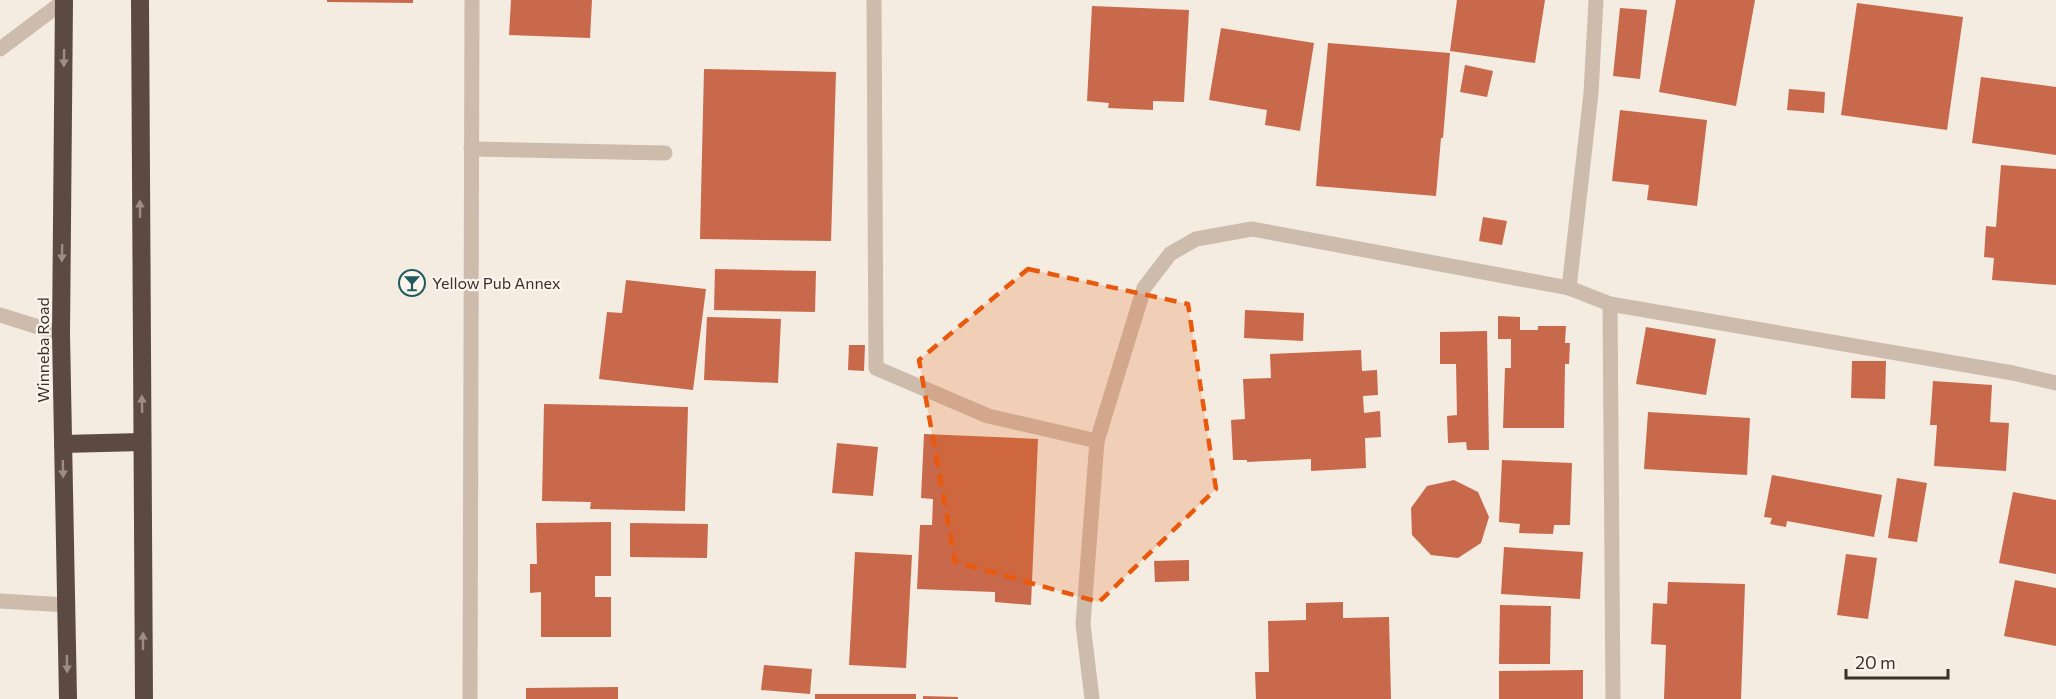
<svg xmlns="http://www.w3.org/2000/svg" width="2056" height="699" viewBox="0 0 2056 699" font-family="Commissioner,sans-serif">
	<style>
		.building { fill: #c8694b }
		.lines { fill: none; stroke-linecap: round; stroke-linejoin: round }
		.lane { stroke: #cdbbac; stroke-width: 15 }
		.street { stroke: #cdbbac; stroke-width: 15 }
		.highway { stroke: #5c4a42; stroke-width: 18 }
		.oneway { fill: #9c8e87 }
		.marked { fill: #e8590c; fill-opacity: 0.2; stroke: #e8590c; stroke-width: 4.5; stroke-dasharray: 12 8; stroke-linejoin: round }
		.labels { text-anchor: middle; stroke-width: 4.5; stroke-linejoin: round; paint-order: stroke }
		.poi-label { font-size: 16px; fill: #3b302b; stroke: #fbf5ee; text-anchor: start }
		.street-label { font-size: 16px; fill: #3b302b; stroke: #fbf5ee }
	</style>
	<rect width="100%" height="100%" fill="#f4ebe1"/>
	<g class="building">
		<path d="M327 0H413V3L327 2Z"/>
		<path d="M511 0H592L590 38 509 35Z"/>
		<path d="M1457 0H1545L1535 63 1450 51Z"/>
		<path d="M1676 0H1755L1736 106 1659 92Z"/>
		<path d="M1857 3 1963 17 1947 130 1841 115Z"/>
		<path d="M1092 6 1189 10 1184 102 1153 101V110L1108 108 1109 103 1087 101Z"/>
		<path d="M1620 8 1647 10 1640 79 1613 76Z"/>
		<path d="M1221 28 1314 43 1300 131 1265 125 1267 110 1209 100Z"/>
		<path d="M1328 43 1450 53 1443 138H1441L1436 196 1316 186Z"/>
		<path d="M1465 65 1493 71 1487 97 1460 92Z"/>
		<path d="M704 69 836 72 831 241 700 239Z"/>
		<path d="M1981 77 2056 87V155L1972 143Z"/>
		<path d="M1789 89 1825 92 1824 113 1787 110Z"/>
		<path d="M1620 110 1707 120 1697 206 1647 200 1649 185 1612 181Z"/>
		<path d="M2001 165 2056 169V285L1992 280 1994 258 1984 257 1986 226 1996 227Z"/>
		<path d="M1483 217 1507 221 1502 245 1479 241Z"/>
		<path d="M715 269 816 271 815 312 714 310Z"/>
		<path d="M626 280 706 289 693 390 599 379 607 312 622 313Z"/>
		<path d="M1245 310 1304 313 1303 341 1244 338Z"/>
		<path d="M1498 316 1520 317V330H1538V326H1566L1565 343H1570L1569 364H1565L1564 428H1503L1505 368H1511V339H1498Z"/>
		<path d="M707 317 781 319 778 383 704 380Z"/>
		<path d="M1646 327 1716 339 1706 395 1636 384Z"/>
		<path d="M1487 331 1489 450H1467L1466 442 1448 443 1447 416 1457 415 1456 364H1440V332Z"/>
		<path d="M849 345H865L864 371 848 370Z"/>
		<path d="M1361 350 1362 371 1377 370 1378 395 1363 396 1364 413 1380 411 1381 437 1365 438 1366 468 1311 471V459L1247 462V460H1233L1231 420 1245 419 1243 379 1271 378 1270 354Z"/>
		<path d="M1852 361H1886L1885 399 1851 398Z"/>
		<path d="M1933 381 1992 385 1990 422 2009 423 2006 471 1934 466 1937 425H1930Z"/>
		<path d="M544 404 688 407 685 511 590 509 591 502 542 501Z"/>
		<path d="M1648 412 1750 418 1747 475 1644 469Z"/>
		<path d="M924 434 1038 439 1031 605 995 602V592L917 589 920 525H932L933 499 921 498Z"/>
		<path d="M837 443 878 447 873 496 832 493Z"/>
		<path d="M1502 460 1572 463 1570 525H1554L1553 534 1519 533 1520 524 1499 522Z"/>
		<path d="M1772 475 1882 495 1874 537 1787 521 1786 527 1770 524 1772 518 1764 517Z"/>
		<path d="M1897 478 1927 483 1917 542 1888 538Z"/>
		<path d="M1454 480 1478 492 1489 517 1481 543 1458 558 1431 555 1412 535 1411 508 1427 486Z"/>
		<path d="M2013 492 2056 500V574L1999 563Z"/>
		<path d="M611 522V576H595V597H611V637H541V592L530 593V564H537L536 523Z"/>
		<path d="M630 523 708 524 707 558 630 557Z"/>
		<path d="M1504 547 1583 552 1580 599 1501 594Z"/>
		<path d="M855 552 912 555 906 668 849 665Z"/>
		<path d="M1846 554 1877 558 1868 619 1837 615Z"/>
		<path d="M1189 560V581L1155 582 1154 561Z"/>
		<path d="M2015 580 2056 588V646L2004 636Z"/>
		<path d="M1668 582 1745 584 1741 699H1664L1666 645 1651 644 1653 603 1667 604Z"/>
		<path d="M1343 602V618L1389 617 1391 699H1256L1255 672H1269L1268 621 1306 620V603Z"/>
		<path d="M1500 605 1551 606 1550 664H1499Z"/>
		<path d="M764 665 812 669 810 694 761 690Z"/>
		<path d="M1583 670V699H1499V671Z"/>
		<path d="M618 687V699H526V688Z"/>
		<rect x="815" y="694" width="101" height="5"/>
		<path d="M923 696 958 697V699H923Z"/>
	</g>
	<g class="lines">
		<g class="lane">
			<path d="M0 49 64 1"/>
			<path d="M471 149 665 153"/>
			<path d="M0 315 61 334"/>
			<path d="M470 699 472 0"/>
		</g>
		<g class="street">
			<path d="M874 0 876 368 988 416 1097 441"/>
			<path d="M1569 288 1591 93 1596 0"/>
			<path d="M1610 304 1613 699"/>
			<path d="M0 601 66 605"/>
			<path d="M1092 699 1083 624 1097 441 1144 288 1170 254 1196 239 1252 229 1569 288 1610 304 2013 373 2056 383"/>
		</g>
		<g class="highway">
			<path d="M64 0 61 334 68 699"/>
			<path d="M140 0 144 699"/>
			<path d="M63 444 142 442"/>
		</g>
	</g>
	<defs><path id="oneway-solid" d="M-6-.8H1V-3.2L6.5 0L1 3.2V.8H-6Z" transform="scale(1.5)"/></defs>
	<g class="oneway">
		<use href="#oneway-solid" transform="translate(64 58) rotate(91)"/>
		<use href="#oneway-solid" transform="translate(140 209) rotate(-91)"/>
		<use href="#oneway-solid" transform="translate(62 253) rotate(91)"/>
		<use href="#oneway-solid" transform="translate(142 404) rotate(-91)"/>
		<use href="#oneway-solid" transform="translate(63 469) rotate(89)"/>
		<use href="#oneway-solid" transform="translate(143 641) rotate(-90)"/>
		<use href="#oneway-solid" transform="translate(67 664) rotate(89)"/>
	</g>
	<path class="marked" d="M1028 269 1188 304 1216 489 1099 602 955 562 919 360Z"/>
	<defs>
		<symbol id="bar-ring" viewBox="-11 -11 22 22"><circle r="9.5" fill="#fbf5ee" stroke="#1f5a5e" stroke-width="1.5"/><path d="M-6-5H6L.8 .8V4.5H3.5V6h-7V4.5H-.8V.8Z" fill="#1f5a5e"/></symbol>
	</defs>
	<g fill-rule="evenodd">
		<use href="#bar-ring" x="397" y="268" width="30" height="30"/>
	</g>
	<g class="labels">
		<g class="poi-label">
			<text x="432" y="289">Yellow Pub Annex</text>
		</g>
		<g class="street-label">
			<text transform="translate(43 350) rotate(-90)" y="6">Winneba Road</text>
		</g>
	</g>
	<path d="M1846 669v9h102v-9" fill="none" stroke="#3b302b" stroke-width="3"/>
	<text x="1855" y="669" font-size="18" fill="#3b302b" stroke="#fbf5ee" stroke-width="4.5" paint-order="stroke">20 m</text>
</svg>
